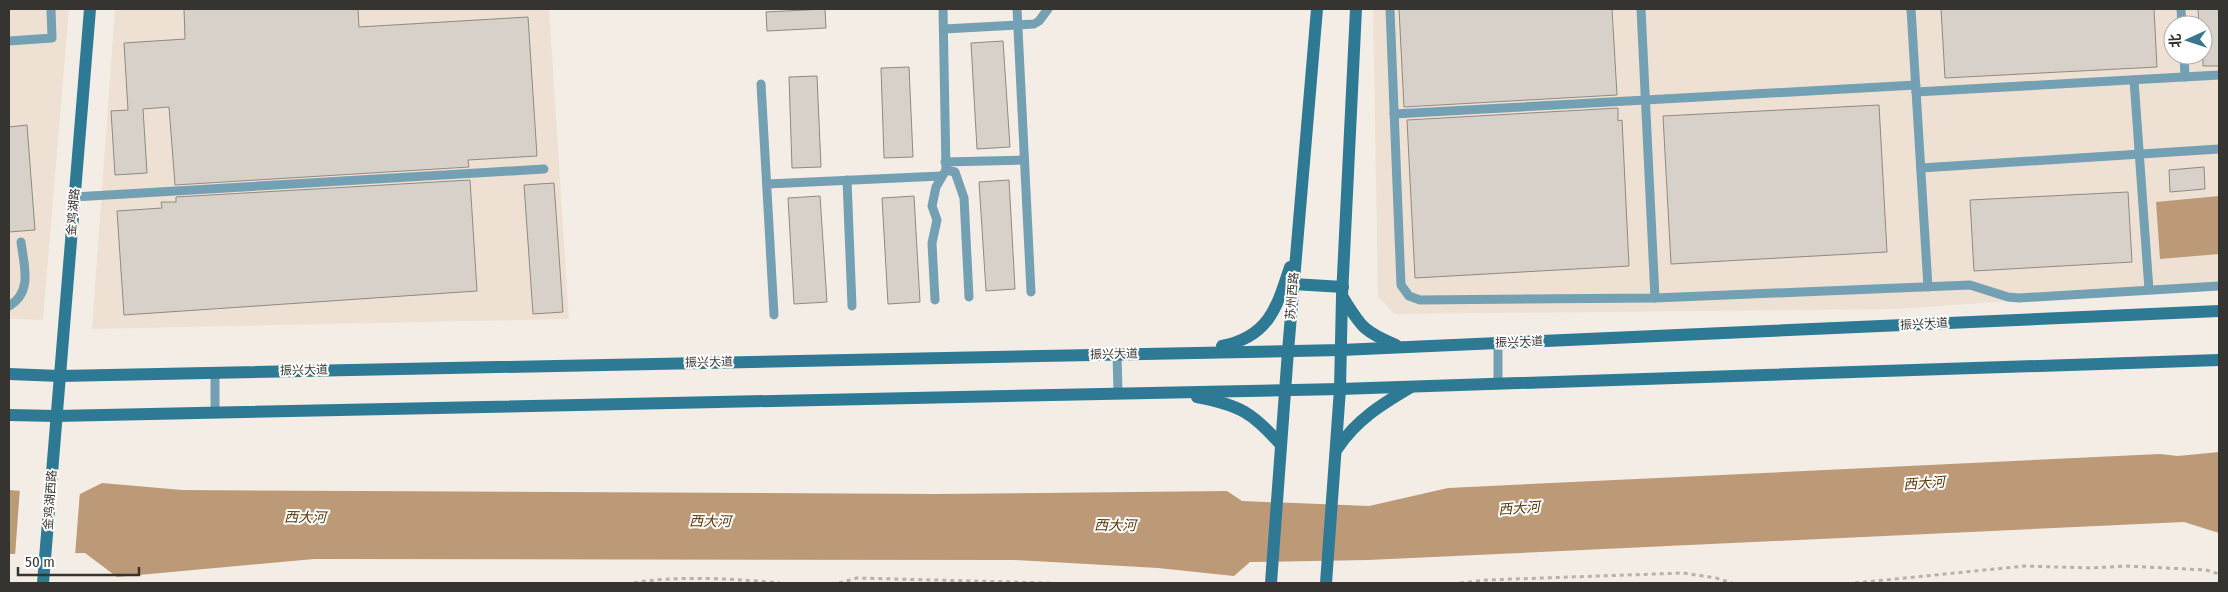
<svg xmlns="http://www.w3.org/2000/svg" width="2228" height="592" viewBox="0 0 2228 592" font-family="'Fira Sans Condensed','Noto Sans SC',sans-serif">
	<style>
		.built { fill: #eee1d4; fill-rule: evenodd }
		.water { fill: #bc9a77 }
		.pier { fill: #f4ede6 }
		.building { fill: #d8d1ca; stroke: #8f8982 }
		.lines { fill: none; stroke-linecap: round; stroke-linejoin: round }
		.path { stroke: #b6b1ab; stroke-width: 3; stroke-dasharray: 4 4; stroke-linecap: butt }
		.lane { stroke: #73a0b3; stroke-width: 9 }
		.secondary { stroke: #2e7a95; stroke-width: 12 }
		.labels { text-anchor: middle; stroke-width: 4; stroke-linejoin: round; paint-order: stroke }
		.street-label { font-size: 12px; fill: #363431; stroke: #fff }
		.water-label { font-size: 14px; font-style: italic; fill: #583607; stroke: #fff }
	</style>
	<rect width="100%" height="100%" fill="#f4ede6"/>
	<g class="built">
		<path d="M9 9H69L43 320 9 319Z"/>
		<path d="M115 9H549L569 319 92 329Z"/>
		<path d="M1373 9H2219V286L1900 309 1394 314 1378 296ZM2173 25H2203V55H2173Z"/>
	</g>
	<g class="water">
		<path d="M2219 196V254L2160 259 2156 202Z"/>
		<path d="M2219 452V533L2184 522 1368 560 1250 562 1234 576 1158 568 1014 560 314 559 117 577 85 553 9 554V490L78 495 102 483 182 490 936 494 1227 491 1242 501 1369 506 1448 488 2160 454 2178 456Z"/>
	</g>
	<path class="pier" d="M20 488 80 491 75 556H15Z"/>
	<g class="building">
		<path d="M184 9H358L359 27 528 17 537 156 468 160 469 167 175 185 169 107 143 109 147 173 115 175 111 111 128 110 124 43 185 39Z"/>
		<path d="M825 9 826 28 767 31 766 12Z"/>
		<path d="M1399 9H1612L1617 95 1404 107Z"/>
		<path d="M1941 9H2154L2157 67 1945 78Z"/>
		<path d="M2198 9H2219V66H2203V25H2199Z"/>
		<path d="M1003 41 1010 147 977 149 971 43Z"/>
		<path d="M909 67 913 157 884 158 881 68Z"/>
		<path d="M817 76 821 167 792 168 789 77Z"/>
		<path d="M1879 105 1887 252 1671 264 1663 116Z"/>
		<path d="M1618 108V121L1622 120 1629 266 1415 278 1407 120Z"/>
		<path d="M27 125 35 230 9 232V127Z"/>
		<path d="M2204 167 2205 189 2170 192 2169 170Z"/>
		<path d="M470 180 477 291 124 315 117 211 162 208 161 202H176V197Z"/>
		<path d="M1009 180 1015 289 986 291 979 182Z"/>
		<path d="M554 183 563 312 533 314 524 185Z"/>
		<path d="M2128 192 2132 262 1974 271 1970 200Z"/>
		<path d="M820 196 827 302 794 304 788 198Z"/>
		<path d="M914 196 920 302 888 304 882 198Z"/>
	</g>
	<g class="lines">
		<g class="path">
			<path d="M634 583C674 575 739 579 780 583"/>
			<path d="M839 583 857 578 1050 583"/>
			<path d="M1460 583 1487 580 1683 573 1716 578 1732 583"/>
			<path d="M1855 583 2025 566 2091 568 2126 566 2206 570 2219 574"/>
		</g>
		<g class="lane">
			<path d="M943 9 946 170"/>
			<path d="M1017 9 1031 292"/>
			<path d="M1390 9 1401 285 1409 296 1420 300 1655 298 1970 285 2008 297 2019 298 2219 286"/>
			<path d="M1641 9 1655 298"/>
			<path d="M1911 9 1928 287"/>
			<path d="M2181 9 2182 25"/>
			<path d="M944 29 1034 24 1039 21 1048 9"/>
			<path d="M9 41 52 38 51 9"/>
			<path d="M2184 55 2185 77"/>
			<path d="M2134 80 2149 290"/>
			<path d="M761 84 774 315"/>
			<path d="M1916 92 2219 75"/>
			<path d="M1394 114 1916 85"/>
			<path d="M945 162 1024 160"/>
			<path d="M1921 168 2219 149"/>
			<path d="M847 180 852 306"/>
			<path d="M767 184 941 176"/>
			<path d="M74 197 544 169"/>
			<path d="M935 300 932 243 937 220 932 206 936 187 946 170 955 172 964 198 969 297"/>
			<path d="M9 306C33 292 24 266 21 242"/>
			<path d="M1117 354 1118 393"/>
			<path d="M1498 384V343"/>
			<path d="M215 413V372"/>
		</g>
		<g class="secondary">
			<path d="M1293 284 1343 287"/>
			<path d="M1342 296C1361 326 1362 331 1396 345"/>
			<path d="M1222 346C1269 337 1277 307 1290 267"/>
			<path d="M9 374 60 376 1341 350 2219 311"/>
			<path d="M1197 397C1240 405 1253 413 1281 445"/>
			<path d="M9 415 56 416 1340 389 2219 360"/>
			<path d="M1337 449C1356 420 1382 404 1411 387"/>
			<path d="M43 583 90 9"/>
			<path d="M1271 583 1288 351 1317 9"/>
			<path d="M1326 583 1340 389 1342 296 1356 9"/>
		</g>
	</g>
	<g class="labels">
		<g class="street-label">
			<text transform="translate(73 212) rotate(-85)" y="4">金鸡湖路</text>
			<text transform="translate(1292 296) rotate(-85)" y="4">苏州西路</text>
			<text transform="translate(1924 324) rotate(-3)" y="4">振兴大道</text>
			<text transform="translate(1519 342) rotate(-2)" y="4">振兴大道</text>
			<text transform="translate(1114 354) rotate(-1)" y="4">振兴大道</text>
			<text transform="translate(709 362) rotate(-1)" y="4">振兴大道</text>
			<text transform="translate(304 370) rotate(-1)" y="4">振兴大道</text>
			<text transform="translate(50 500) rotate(-86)" y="4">金鸡湖西路</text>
		</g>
		<g class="water-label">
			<text transform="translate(1924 483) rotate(-4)" y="5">西大河</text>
			<text transform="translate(1519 508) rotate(-4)" y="5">西大河</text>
			<text transform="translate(305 517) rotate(1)" y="5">西大河</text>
			<text transform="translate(710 521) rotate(1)" y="5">西大河</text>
			<text transform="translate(1115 525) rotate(1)" y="5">西大河</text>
		</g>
	</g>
	<rect width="2228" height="592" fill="none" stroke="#363431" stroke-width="20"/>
	<g transform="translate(2188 40) rotate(267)"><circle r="24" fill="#ffffff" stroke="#afaead"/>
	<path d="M0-4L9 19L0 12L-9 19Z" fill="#39768d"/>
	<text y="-8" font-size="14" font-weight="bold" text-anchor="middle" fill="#363431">北</text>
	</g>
	<path d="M18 567v8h121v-8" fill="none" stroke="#363431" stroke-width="2.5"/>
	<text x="25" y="567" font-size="15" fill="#363431" stroke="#ffffff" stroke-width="4" paint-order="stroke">50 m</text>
</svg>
